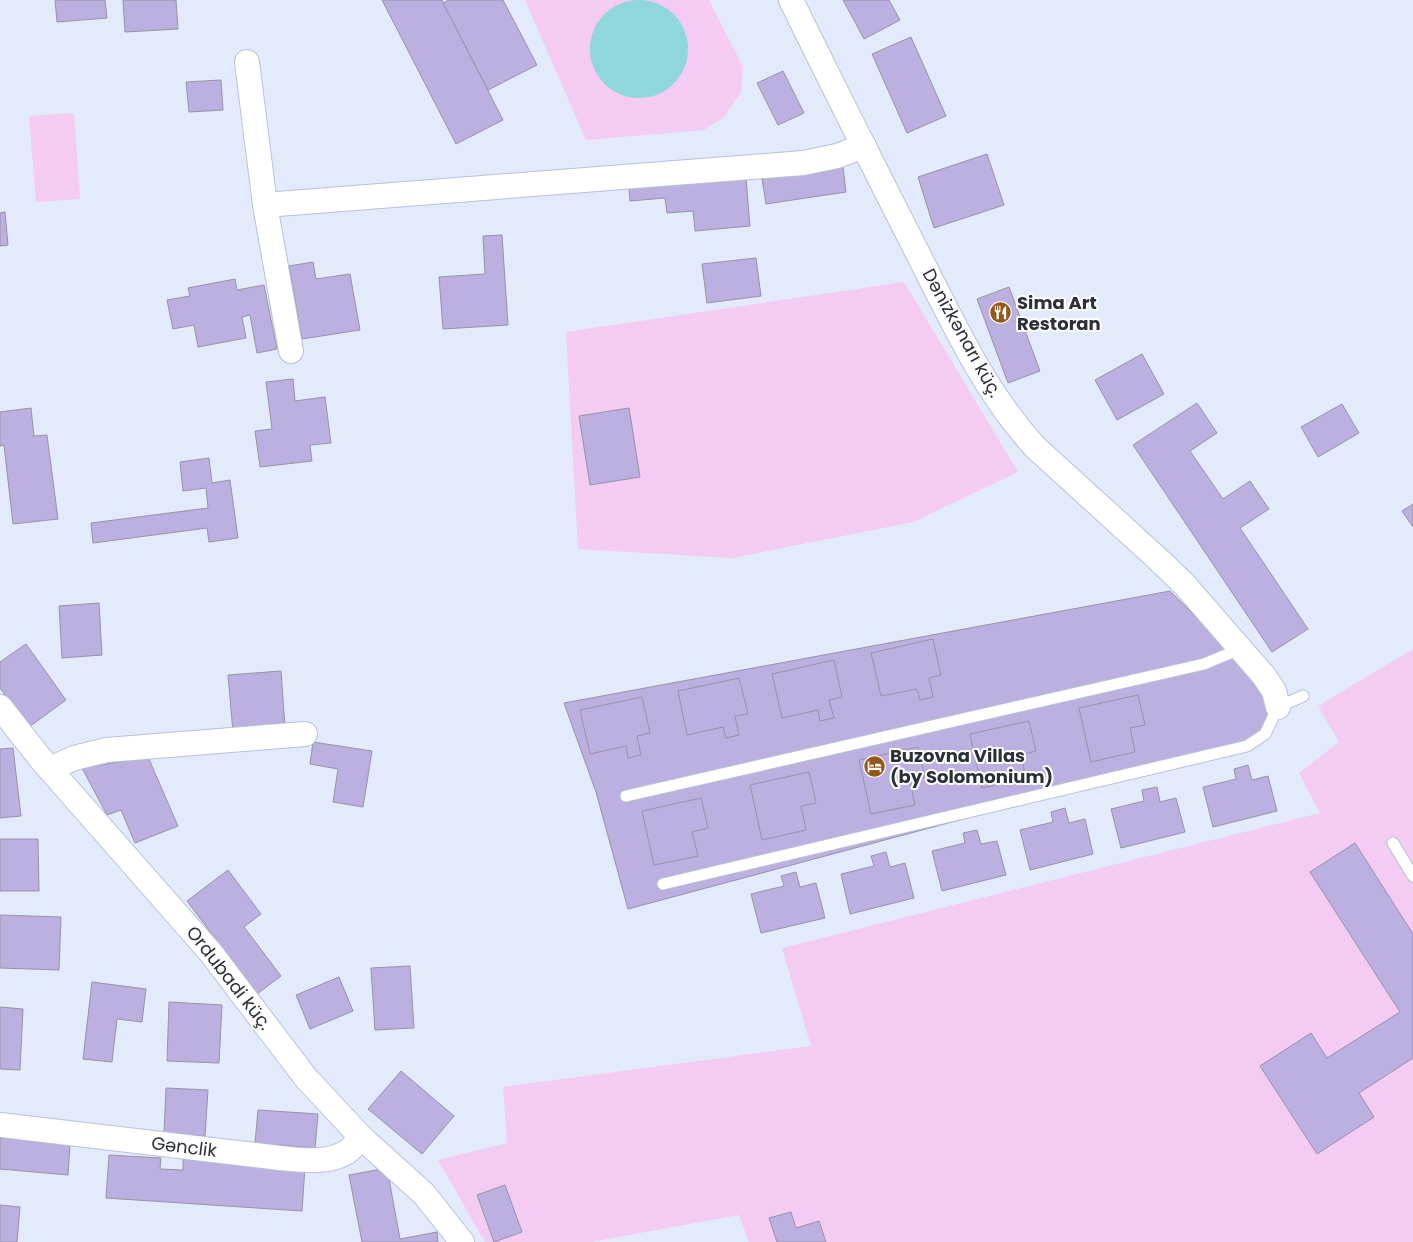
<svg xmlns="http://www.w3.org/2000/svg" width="1413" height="1242" viewBox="0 0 1413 1242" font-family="Poppins,sans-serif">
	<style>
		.green { fill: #f4cbf2 }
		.water { fill: #90d6dd }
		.building { fill: #bcb0e1; stroke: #9792a7 }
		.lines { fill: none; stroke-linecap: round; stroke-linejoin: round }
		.lane-casing { stroke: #b8c1d6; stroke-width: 13 }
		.street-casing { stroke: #b8c1d6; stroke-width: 26 }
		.lane { stroke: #fff; stroke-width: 11 }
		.street { stroke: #fff; stroke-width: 24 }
		.labels { text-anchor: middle; stroke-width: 4; stroke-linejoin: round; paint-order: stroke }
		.poi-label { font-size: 18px; font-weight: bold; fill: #2b2f37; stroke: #fff; text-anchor: start }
		.street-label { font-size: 18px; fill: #2b2f37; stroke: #fff }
	</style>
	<rect width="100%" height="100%" fill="#e2eafb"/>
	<g class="green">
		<path d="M525 0H709L743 67 741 92 724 117 704 130 586 140Z"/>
		<path d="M74 113 80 199 36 202 29 116Z"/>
		<path d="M904 282 1018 472 913 522 732 558 578 549 566 332Z"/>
		<path d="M1413 649V1242H749L739 1215 590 1242H485L438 1160 507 1143 503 1087 811 1046 782 948 1320 813 1299 773 1339 742 1318 706Z"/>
	</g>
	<circle class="water" cx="639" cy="49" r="49"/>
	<g class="building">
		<path d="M55 0H105L107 18 57 22Z"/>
		<path d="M123 0H176L178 29 125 32Z"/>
		<path d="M382 0H442L503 120 456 144Z"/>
		<path d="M449 0H503L537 65 488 90 443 3Z"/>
		<path d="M843 0H889L900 20 864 39Z"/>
		<path d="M911 37 946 116 907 133 872 54Z"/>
		<path d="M783 71 804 113 778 125 757 83Z"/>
		<path d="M221 80 223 110 189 112 186 82Z"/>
		<path d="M987 154 1004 205 934 228 918 177Z"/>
		<path d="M843 167 846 192 766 204 762 179Z"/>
		<path d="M746 178 750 226 695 231 693 211 667 213 665 198 630 201 629 188Z"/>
		<path d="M5 212 8 245 0 246V213Z"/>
		<path d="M502 235 508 325 443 329 439 277 485 274 483 236Z"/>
		<path d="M756 258 761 296 707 303 702 264Z"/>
		<path d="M313 262 316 279 350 274 360 330 302 339 289 266Z"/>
		<path d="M235 279 237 290 264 285 277 349 257 353 250 315 242 317 246 338 198 347 194 325 173 329 167 300 190 296 188 288Z"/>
		<path d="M1009 287 1040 371 1008 383 977 299Z"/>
		<path d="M1142 354 1164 394 1117 420 1095 380Z"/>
		<path d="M293 379 295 401 325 397 331 443 310 445 312 461 260 467 255 431 272 429 266 382Z"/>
		<path d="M1197 403 1217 433 1190 451 1223 499 1250 481 1269 509 1240 528 1308 629 1272 652 1133 445Z"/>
		<path d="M1342 404 1359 433 1318 457 1301 427Z"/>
		<path d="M31 408 34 436 47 435 58 519 13 524 4 445 0 446V412Z"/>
		<path d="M629 408 640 477 590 485 579 416Z"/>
		<path d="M209 458 212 483 230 480 238 538 209 542 207 528 93 543 91 523 208 508 206 488 183 491 180 462Z"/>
		<path d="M1413 504V527L1402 511Z"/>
		<path d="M1170 591 1232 653 1278 707 1257 740 628 909 596 792 564 703Z"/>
		<path d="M99 603 102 655 62 658 59 606Z"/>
		<path d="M933 639 941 675 929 678 933 697 920 700 917 689 881 696 871 653Z"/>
		<path d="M26 644 66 700 29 727 0 688V662Z"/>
		<path d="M834 660 842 697 829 700 834 718 820 721 818 710 782 718 772 674Z"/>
		<path d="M281 671 285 727 233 732 228 675Z"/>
		<path d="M739 678 748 714 735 716 739 735 726 738 723 727 687 735 678 691Z"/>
		<path d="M1138 695 1145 725 1130 728 1135 752 1091 762 1079 708Z"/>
		<path d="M642 697 650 733 637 736 641 755 628 758 626 746 590 754 580 710Z"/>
		<path d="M1029 721 1036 751 1021 755 1026 778 982 788 970 734Z"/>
		<path d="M313 742 372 751 363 807 333 802 338 769 310 764Z"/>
		<path d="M918 747 925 777 910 781 915 805 871 814 859 760Z"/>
		<path d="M13 748 21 816 0 818V749Z"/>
		<path d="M148 757 178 826 135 843 121 810 107 815 82 768Z"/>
		<path d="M1248 765 1252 780 1268 776 1277 811 1213 827 1203 787 1236 779 1234 769Z"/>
		<path d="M809 772 816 803 801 806 806 830 762 840 750 785Z"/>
		<path d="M1157 787 1160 802 1176 798 1185 832 1121 848 1111 809 1144 801 1142 790Z"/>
		<path d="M701 798 708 828 692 832 698 856 654 865 642 811Z"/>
		<path d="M1065 808 1069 823 1085 819 1093 854 1030 870 1020 830 1053 822 1051 812Z"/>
		<path d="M977 830 981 844 997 841 1006 875 942 891 932 851 965 843 963 833Z"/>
		<path d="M0 839H38L39 891H0Z"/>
		<path d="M1355 843 1413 934V1058L1359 1093 1374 1117 1317 1154 1260 1066 1311 1033 1327 1058 1400 1012 1310 872Z"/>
		<path d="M886 852 890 867 905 863 914 898 850 914 841 874 874 866 871 856Z"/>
		<path d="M228 870 261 914 244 927 281 976 257 994 187 901Z"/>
		<path d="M796 872 800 887 816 883 825 918 761 933 751 894 784 886 781 876Z"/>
		<path d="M0 915 61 917 59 970 0 968Z"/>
		<path d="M410 966 414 1028 375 1030 371 968Z"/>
		<path d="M339 977 353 1011 310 1029 296 995Z"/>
		<path d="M92 982 146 989 142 1022 117 1019 112 1062 83 1059Z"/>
		<path d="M169 1002 222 1005 219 1063 167 1061Z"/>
		<path d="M0 1007 23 1009 20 1070 0 1069Z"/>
		<path d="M401 1071 454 1116 422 1154 368 1109Z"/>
		<path d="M166 1088 208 1090 205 1136 164 1133Z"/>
		<path d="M258 1110 318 1114 315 1148 255 1143Z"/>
		<path d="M0 1138 70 1144 68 1175 0 1169Z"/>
		<path d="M109 1155 161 1158 160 1169 183 1170V1159L305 1167 302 1211 106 1198Z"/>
		<path d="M387 1168 400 1239 437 1232 438 1242H362L349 1175Z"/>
		<path d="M505 1185 522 1232 494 1242 477 1195Z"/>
		<path d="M0 1205 20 1207 17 1242H0Z"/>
		<path d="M791 1212 796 1228 819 1221 826 1242H777L769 1218Z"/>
	</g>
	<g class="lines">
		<defs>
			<g id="lane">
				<path d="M626 796 1204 664 1240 649"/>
				<path d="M1393 843 1413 876"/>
				<path d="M663 884 1247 746 1265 734 1278 707 1303 696"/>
			</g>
			<g id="street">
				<path d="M791 0C832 84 874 167 916 250 951 318 983 390 1035 447L1160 561 1184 584 1264 676 1274 691 1278 707"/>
				<path d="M247 62 265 205 291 351"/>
				<path d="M265 205 803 163 837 156 864 146"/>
				<path d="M0 707 40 758 211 953 306 1078 362 1138 424 1194 462 1242"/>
				<path d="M50 769 74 758 107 750 305 734"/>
				<path d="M0 1125 280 1158C302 1160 328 1164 347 1152 352 1148 357 1142 362 1138"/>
			</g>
		</defs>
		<use href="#lane" class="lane-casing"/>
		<use href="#street" class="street-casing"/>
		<use href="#lane" class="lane"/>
		<use href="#street" class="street"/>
	</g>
	<defs>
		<symbol id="restaurant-disc" viewBox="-11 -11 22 22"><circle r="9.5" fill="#94581a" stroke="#fff"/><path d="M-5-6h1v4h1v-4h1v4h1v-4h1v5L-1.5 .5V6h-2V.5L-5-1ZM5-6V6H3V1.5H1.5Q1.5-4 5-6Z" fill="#fff"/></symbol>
		<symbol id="hotel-disc" viewBox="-11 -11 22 22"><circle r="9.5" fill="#94581a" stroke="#fff"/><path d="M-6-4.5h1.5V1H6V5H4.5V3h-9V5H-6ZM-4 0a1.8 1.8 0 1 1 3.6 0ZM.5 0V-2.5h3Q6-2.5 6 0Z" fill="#fff"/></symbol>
	</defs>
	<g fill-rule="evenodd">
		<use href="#restaurant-disc" x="988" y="300" width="25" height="25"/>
		<use href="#hotel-disc" x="862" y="754" width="25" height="25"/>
	</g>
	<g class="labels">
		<g class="poi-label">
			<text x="1017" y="309">Sima Art<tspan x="1017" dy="21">Restoran</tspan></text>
			<text x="890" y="762">Buzovna Villas<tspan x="890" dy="21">(by Solomonium)</tspan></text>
		</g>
		<g class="street-label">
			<text transform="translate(962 333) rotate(61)" y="6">Dənizkənarı küç.</text>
			<text transform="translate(229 978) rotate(52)" y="6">Ordubadi küç.</text>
			<text transform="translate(184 1147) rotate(7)" y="6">Gənclik</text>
		</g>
	</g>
</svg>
